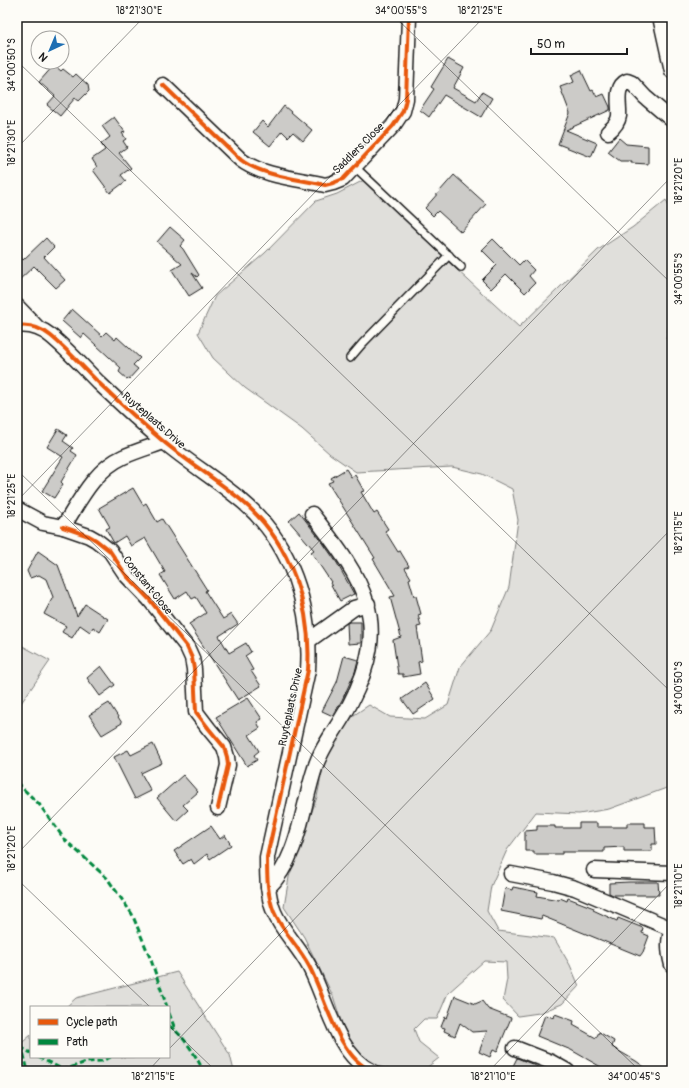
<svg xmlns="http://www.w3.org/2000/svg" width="689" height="1088" viewBox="0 0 689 1088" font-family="Pangolin,sans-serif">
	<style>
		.green { fill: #e0dfdb; stroke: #7e7e7c }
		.building { fill: #cccbc8; stroke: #1c1c1c }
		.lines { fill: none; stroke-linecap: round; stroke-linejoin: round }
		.service-casing { stroke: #1c1c1c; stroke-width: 10 }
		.minor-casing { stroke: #1c1c1c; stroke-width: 17 }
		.service { stroke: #fdfcf7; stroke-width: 7 }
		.minor { stroke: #fdfcf7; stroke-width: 14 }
		.quiet { stroke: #00873e; stroke-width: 3; stroke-dasharray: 6 3; stroke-linecap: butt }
		.cycleway-casing { stroke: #fdfcf7; stroke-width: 6 }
		.cycleway { stroke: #e8590c; stroke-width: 4 }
		.ticks { fill: none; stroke: #1c1c1c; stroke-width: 1; stroke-opacity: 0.45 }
		.labels { text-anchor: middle; stroke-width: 3; stroke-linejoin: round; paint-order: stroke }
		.street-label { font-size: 11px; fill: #1c1c1c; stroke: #fdfcf7 }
		.neatline { fill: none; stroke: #1c1c1c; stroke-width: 1.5 }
		.ticks-label { font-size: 10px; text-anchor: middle; fill: #1c1c1c }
	</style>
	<rect width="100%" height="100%" fill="#fdfcf7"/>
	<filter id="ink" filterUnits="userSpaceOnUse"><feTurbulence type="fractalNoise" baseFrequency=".025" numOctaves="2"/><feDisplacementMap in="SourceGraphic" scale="8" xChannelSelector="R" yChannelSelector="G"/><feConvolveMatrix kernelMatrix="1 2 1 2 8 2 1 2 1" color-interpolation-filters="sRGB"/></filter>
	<g filter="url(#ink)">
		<g class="green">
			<path d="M364 180 456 269 519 327 598 250 633 227 666 200 672 214V307L666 339 672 342V786L609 809 579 814 536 812 507 850 491 886 487 911 498 931 554 938 570 965 579 986 562 1004 539 1013 518 1016 503 1000 507 979 506 962 484 961 448 993 437 1019H424L414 1029 419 1042 439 1058 425 1069 396 1071 370 1064 354 1047 342 1024 333 996 304 937 284 907 289 877 317 797 326 753 354 715 369 705 390 717 425 719 448 705 460 667 491 630 509 587 518 520 512 489 482 474 452 467 356 472 330 454 302 429 245 388 213 358 198 333 215 296 265 253 316 201 337 194Z"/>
			<path d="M17 643 50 661 17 709Z"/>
			<path d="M177 972 230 1055 234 1071H17V1047L31 1035V1057H169V1007H66L76 998Z"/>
		</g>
		<g class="building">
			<path d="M448 59 464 68 453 88 476 101 482 92 492 98 481 117 444 95 429 117 420 110 434 89 431 87Z"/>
			<path d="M54 65 61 71 63 69 73 77 76 74 88 85 89 91 79 101 75 98 60 116 47 105 55 96 39 82Z"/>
			<path d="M581 70 591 91 593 90 597 97 604 94 610 107V110L566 130 597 143 591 157 558 144 570 113 560 87 574 82 571 75Z"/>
			<path d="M284 106 312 130 303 141 293 132 288 137 282 131 270 146 253 132 262 121 268 127Z"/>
			<path d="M114 117 125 132 122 133 126 139 123 141 127 147 119 153 131 168 121 175 126 181 110 193 93 170 97 167 92 159 105 150 101 144 110 137 102 126Z"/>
			<path d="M619 138 626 144 648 146V164L631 163 632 161H620L608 152Z"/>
			<path d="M454 175 486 204 461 232 438 211 433 216 425 208Z"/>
			<path d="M170 227 185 240 180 246 183 249 199 275 197 277 192 273 202 288 189 296 172 270 182 264 157 242Z"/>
			<path d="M46 238 54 247 44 257 65 280 56 288 34 266 17 282V253L23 260Z"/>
			<path d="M493 239 519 265 524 260 534 270 529 276 535 283 525 293 506 274 491 289 482 280 497 265 482 250Z"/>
			<path d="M72 309 102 336 106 332 115 340 117 337 140 358 133 365 138 369 128 380 119 372 121 368 84 334 81 338 62 321Z"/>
			<path d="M58 429 67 435 63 441 73 448 71 451 77 455 61 482 63 484 54 498 42 491 63 457 47 447Z"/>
			<path d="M346 469 351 477 355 475 364 491 361 492 374 514 377 512 388 529 385 531 398 552 400 551 409 566 405 568 411 578 409 579 414 596H416L421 614 418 615 421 626 417 627 422 661 418 662 420 674 403 677V674H398L393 640 401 637 390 597 395 596 373 559 375 558 328 483 333 481 331 478Z"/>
			<path d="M133 488 143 505 146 503 157 522 162 519 207 590 205 591 223 619 231 614 238 624 219 636 229 653 246 643 251 652 245 656 253 670 251 671 261 686 238 700 189 624 206 613 196 597 192 599 187 591 175 599 160 575 165 572 145 538 131 546 125 536 114 543 106 529 110 527 99 508Z"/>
			<path d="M299 512 323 543 337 563 354 594 340 601 330 583 331 582 311 552 314 550 289 521Z"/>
			<path d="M38 551 58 565 77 616 85 604 108 619 100 632 93 627 90 632 80 625 72 638 62 632 66 626 44 614 53 597 46 579 39 575 30 578 27 571Z"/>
			<path d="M349 622H361V643L348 644 347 623Z"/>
			<path d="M344 656 358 660 355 672 342 700 333 716 322 711 337 682Z"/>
			<path d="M101 666 115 685 100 696 87 678Z"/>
			<path d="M425 683 435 699 413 714 402 699Z"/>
			<path d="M248 698 262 719 257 722 260 728 249 735 259 751 254 755 257 760 247 766 216 717Z"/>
			<path d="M109 703 122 723 102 735 89 715Z"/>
			<path d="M153 744 162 763 141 773 151 791 135 799 114 757 128 750 131 755Z"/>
			<path d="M183 775 198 792 183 805 188 810 176 821 157 798Z"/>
			<path d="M579 823H597V827H627V823H645V827H655L656 844H652V851H624V847L604 848V852H562V854H534V851H525V831L537 830V826H555V828H579Z"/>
			<path d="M211 826 220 839 225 835 231 845 210 859 207 854 194 864 191 859 183 864 174 851Z"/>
			<path d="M629 882H658L659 895H613L609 893V883Z"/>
			<path d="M513 887 538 892 537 896 559 900 560 898 567 901 568 898 594 908 593 910 617 921 618 918 643 928 642 933 649 936 643 952 640 956 542 916 541 919 501 911 505 888 512 890Z"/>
			<path d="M455 996 475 1004 482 1001 488 1009 511 1018 497 1052 493 1050 490 1057 479 1052 487 1031 472 1032 460 1023 455 1036 444 1031 445 1028 441 1027 445 1017 447 1018Z"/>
			<path d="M555 1014 574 1021 573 1025 596 1038 599 1032 614 1041 612 1047 636 1061 650 1071H608L571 1050 537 1036 545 1015 554 1018Z"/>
			<path d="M517 1058 532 1064 545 1071H522L513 1066Z"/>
		</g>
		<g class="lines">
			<defs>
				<g id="service">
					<path d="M355 167 461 267"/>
					<path d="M350 358 362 344 449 255"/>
				</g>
				<g id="minor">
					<path d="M660 17 672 71"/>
					<path d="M163 85 241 160C262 176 299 179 325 185L333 183 343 179 393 126 403 111 406 99 409 17"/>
					<path d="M608 132C613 128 618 123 619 116 620 105 614 87 627 81L632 83 645 97 672 120"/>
					<path d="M17 306 37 327"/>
					<path d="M17 326C31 324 41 328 51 336 68 350 83 367 99 383 118 401 137 419 157 436 184 460 215 478 242 501 291 542 312 607 308 670L267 857C267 875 267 895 274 912 282 931 299 947 309 966 326 998 337 1056 372 1071"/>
					<path d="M17 509 43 523 63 527C79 502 94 470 123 457 136 451 150 447 164 442"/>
					<path d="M63 527 89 536 96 540 110 551 126 575 149 599 187 647 192 658 194 669 196 712 209 729 224 747 227 757 228 765 218 808"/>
					<path d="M308 641 354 608 368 604"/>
					<path d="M594 870 672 873"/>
					<path d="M511 874 553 882 575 888 672 929"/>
					<path d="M268 888C299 858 302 807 315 768 321 747 340 724 350 704 393 621 364 581 312 514"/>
					<path d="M672 930C667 941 669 954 672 965"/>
					<path d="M515 1048 551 1062 567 1071"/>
				</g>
			</defs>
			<use href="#service" class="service-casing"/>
			<use href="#minor" class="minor-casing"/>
			<use href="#service" class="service"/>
			<use href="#minor" class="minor"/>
			<g class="quiet">
				<path d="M17 783 39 804 65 840 107 878 132 914 151 960 167 1007"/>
				<path d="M169 1013 175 1029"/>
				<path d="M169 1026C181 1032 198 1058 203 1071"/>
				<path d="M17 1037 22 1048 28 1071"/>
				<path d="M20 1047 31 1053"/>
				<path d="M38 1057 64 1070 86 1062 101 1061 111 1057"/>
			</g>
			<defs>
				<g id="cycleway">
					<path d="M163 85 241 160C262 176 299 179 325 185L333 183 343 179 393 126 403 111 406 99 409 17"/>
					<path d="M17 326C31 324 41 328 51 336 68 350 83 367 99 383 118 401 137 419 157 436 184 460 215 478 242 501 291 542 312 607 308 670L267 857C267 875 267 895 274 912 282 931 299 947 309 966 326 998 337 1056 372 1071"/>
					<path d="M63 527 89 536 96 540 110 551 126 575 149 599 187 647 192 658 194 669 196 712 209 729 224 747 227 757 228 765 218 808"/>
				</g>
			</defs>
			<use href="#cycleway" class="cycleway-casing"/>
			<use href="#cycleway" class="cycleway"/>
		</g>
	</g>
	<path class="ticks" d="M395 17 672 284M17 61 672 693M17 148 144 17M17 470 640 1071M17 501 484 17M17 854 672 176M17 879 150 1007M169 1026 216 1071M169 1049 672 528M148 1071 161 1057M489 1071 672 881"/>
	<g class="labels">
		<g class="street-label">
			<text transform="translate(358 148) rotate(-45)" y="4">Saddlers Close</text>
			<text transform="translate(154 420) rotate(41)" y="4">Ruyteplaats Drive</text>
			<text transform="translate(148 585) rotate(51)" y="4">Constant Close</text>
			<text transform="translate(290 707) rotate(-78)" y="4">Ruyteplaats Drive</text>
		</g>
	</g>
	<rect width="689" height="1088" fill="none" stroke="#fdfcf7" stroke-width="44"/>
	<rect x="30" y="1006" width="140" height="52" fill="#fdfcf7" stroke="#a3a29f"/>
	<rect x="38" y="1019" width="20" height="6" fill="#e8590c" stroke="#a3a29f"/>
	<text x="66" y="1026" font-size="12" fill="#1c1c1c">Cycle path</text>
	<rect x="38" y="1039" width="20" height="6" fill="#00873e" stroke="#a3a29f"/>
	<text x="66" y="1046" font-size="12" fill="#1c1c1c">Path</text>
	<g transform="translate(50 50) rotate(224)"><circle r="19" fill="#fdfcf7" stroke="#a3a29f"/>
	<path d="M0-3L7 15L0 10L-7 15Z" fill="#1f6fb2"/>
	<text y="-6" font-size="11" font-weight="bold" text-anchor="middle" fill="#1c1c1c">N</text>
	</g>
	<path d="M531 48v6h96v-6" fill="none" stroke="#1c1c1c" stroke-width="2"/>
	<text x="537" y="48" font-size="12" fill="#1c1c1c" stroke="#fdfcf7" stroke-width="3" paint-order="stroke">50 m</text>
	<rect x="22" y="22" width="645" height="1044" class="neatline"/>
	<g class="ticks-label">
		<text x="139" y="14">18°21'30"E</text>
		<text x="401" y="14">34°00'55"S</text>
		<text x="480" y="14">18°21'25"E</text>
		<text transform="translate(11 65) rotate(-90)" y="4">34°00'50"S</text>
		<text transform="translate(11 143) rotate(-90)" y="4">18°21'30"E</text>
		<text transform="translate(678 181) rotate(-90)" y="4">18°21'20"E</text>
		<text transform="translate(678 279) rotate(-90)" y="4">34°00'55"S</text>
		<text transform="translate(11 496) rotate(-90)" y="4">18°21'25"E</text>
		<text transform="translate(678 533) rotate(-90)" y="4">18°21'15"E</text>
		<text transform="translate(678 688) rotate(-90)" y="4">34°00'50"S</text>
		<text transform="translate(11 849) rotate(-90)" y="4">18°21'20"E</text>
		<text transform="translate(678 886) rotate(-90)" y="4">18°21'10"E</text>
		<text x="153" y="1080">18°21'15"E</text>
		<text x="493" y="1080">18°21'10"E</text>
		<text x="634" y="1080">34°00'45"S</text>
	</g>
</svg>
